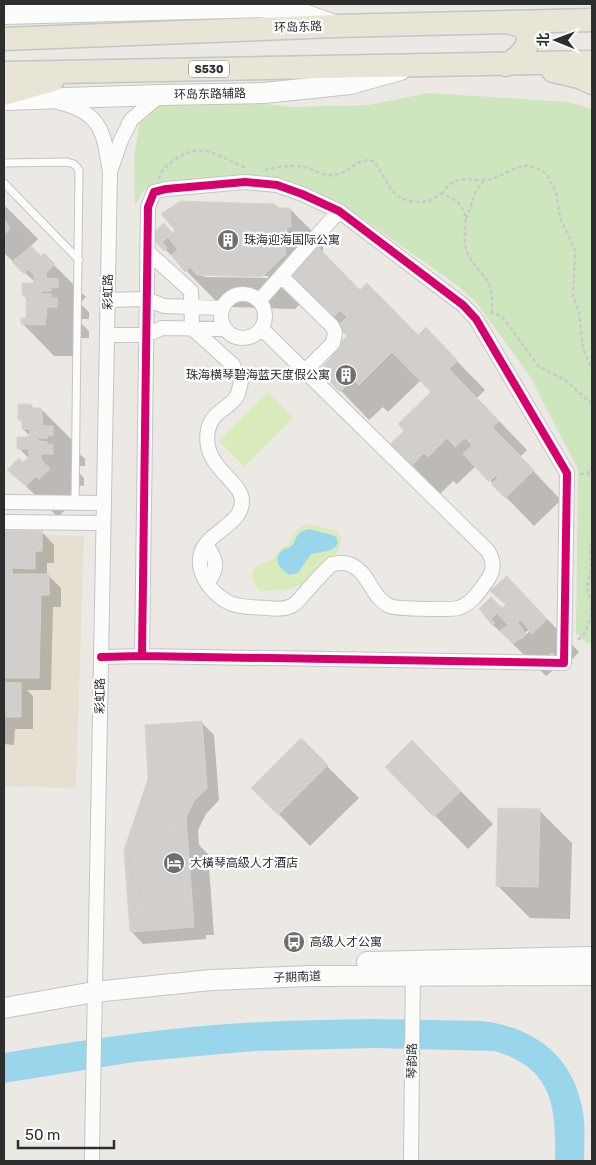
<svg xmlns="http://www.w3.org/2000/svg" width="596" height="1165" font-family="Rubik,'Noto Sans SC',sans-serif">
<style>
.education{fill:#e6e0d3}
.green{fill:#cee6be}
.pitch{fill:#d9eabb}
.water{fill:#99d6ec}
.shadow{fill:#0003;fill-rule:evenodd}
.building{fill:#d1cecb;stroke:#d7d4d0}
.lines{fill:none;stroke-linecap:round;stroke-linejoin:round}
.lane-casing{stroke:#c5c4c5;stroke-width:9}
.street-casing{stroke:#c5c4c5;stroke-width:16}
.secondary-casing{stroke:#c5c4c5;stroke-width:22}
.primary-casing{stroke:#c6c5c4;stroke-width:25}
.path{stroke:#c9c9c8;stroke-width:2.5;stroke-dasharray:4 2.5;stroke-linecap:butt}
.lane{stroke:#fcfcfb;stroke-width:7}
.street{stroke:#fcfcfb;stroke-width:14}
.secondary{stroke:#fcfcfb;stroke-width:20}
.primary{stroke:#e8e4d6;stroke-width:22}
.cycleway-casing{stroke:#fff;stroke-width:11}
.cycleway{stroke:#d6006c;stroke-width:8}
.labels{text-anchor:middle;stroke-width:4.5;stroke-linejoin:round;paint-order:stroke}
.shield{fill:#fff;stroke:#6d6d6d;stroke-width:1}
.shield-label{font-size:11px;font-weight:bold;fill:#2e2e2e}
.street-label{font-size:12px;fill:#2e2e2e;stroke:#fff}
.poi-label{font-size:12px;fill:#2e2e2e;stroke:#fff;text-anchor:start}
</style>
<rect width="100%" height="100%" fill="#ece8e4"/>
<!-- education -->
<path class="education" d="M4,533L84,536L76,788L4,786Z"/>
<!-- green -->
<path class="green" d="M429,93L568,102L592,109V643H587L576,633L578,469L529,375L476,302L458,286L341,203L282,178L257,175L154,185L143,191L135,206L134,157L140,121L163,103H256L290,107L368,105Z"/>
<!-- pitch -->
<path class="pitch" d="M268,392L293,418L244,467L219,441Z
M309,524L337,531L342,540L337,553L324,560L302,584L287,590L260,591C255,585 249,578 254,570C258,562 269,564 274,558C277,555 275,556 278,552C281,547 287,546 290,542C297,531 295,528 309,524Z"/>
<!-- water -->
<path class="water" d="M309,529L332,535L336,537L338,542L336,547L328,551L311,554L298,573L290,575C280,570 271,559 283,550C287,548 291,548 293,544C299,535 295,533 309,529Z
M374,1019L482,1021C533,1027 572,1055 582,1107C586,1125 584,1144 584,1161H555C556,1108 554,1068 494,1051L374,1048L254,1051L134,1062L4,1083V1053C66,1043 129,1033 192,1027C253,1021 313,1020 374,1019Z"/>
<!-- shadow -->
<path class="shadow" d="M4,205L38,239L30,247L41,258L44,255L86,297L80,303L89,312V319H82V322H80L89,331V338H78L76,356H54L23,324L27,319V299L23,295L37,284L4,253Z
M290,209L323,242V254L360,291L418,337L454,358L485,390L477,398L527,450L520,457L561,500L534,526L476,466L457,484L453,481L440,494L412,465L406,431L432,392L421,380L388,412L383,407L369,420L321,370L335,356L349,336L310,295L295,309L231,307L223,299L218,303L152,236L173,234L278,210ZM202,274L268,276V278L204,277Z
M31,405L34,409H41L73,441V447L85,459V466H78L76,470L84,478V486L73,485L81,501L72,510L68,507L58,517L9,470L23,464L29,459L19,448L32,438L23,429V423L19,419Z
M4,531L42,532L54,545V563H47V576H49L61,588V607H53L51,690H27L33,696V729H15L14,745L4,744Z
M507,577L579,652L566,666L552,653L548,656L557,667L546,676L493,625L481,609H502L507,606ZM530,629L531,630L521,639L519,637Z
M202,723L214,735L219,800L206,814L198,830L199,845L208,854L214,935H206V939L143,944L131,931Z
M301,740L359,798L310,846L253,788Z
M387,767L445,775L493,824L468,849Z
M540,811L572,843L570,919L530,918L497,885Z"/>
<!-- building -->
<path class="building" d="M180,201L274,204L279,208H290L291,227H287L285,255L262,277L197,275L190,267L185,272L171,255L178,250L168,237L162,242L167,248L164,251L150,236L164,223L172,233L175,230L161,214Z
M4,219L10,228L4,235Z
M31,246L41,256L44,253L55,264L46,273V278L58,279V287H51V291H41V294H51V298H57V307H47L45,325L21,324V318H26V295H22V283H34V275L28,269L24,274L12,262Z
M318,247L360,290L367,283L418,335L426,327L458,361L449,369L499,421L492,427L534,470L505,498L491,484L498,478L496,475L489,482L463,454L472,445L465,438L455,447L447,438L428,457L424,453L411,466L390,444L404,431L398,424L431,392L392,352L359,385L353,379L340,392L319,370L333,356L330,353L347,336L338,326L347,317L340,310L331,319L289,275Z
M18,404H31V408H41L43,426H53V435H47V438H37V441L47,442V445H53V454H41V459L50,469L39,479L36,476L26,486L7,470L19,458L23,462L29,457V449H17V437H29L30,429H22V420H18Z
M4,530L42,531V551H35V569L12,568V574H49V595H41L39,678H4Z
M507,576L547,619L532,634L521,620L517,622L526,634L513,644L500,631L508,625L497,613L491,619L495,623L492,625L479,609L491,597L502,608L506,605L490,591Z
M4,682L21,683V717H4Z
M202,721L207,788L194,801L186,817L194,927L130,932L124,850L148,779L145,725Z
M301,738L328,765L278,815L251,788Z
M412,740L461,791L434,817L385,767Z
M498,808L540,809L538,887L496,886Z
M180,824L186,907L138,910L132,827Z"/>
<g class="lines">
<!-- lane casing -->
<g class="lane-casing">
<path id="lane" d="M4,163L67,162L74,164L79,170L75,503
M4,183L79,260"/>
</g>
<!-- street casing -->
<g class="street-casing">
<path id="street" d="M61,103C102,113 104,134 110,172C103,501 96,831 92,1161
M111,169L121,140L131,120L160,95
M147,251L191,291L192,328L233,365L241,381C240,386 239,392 237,396C229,409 212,411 208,430C201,468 243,480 242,502C241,527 202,533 200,558C198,576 214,596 230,603C241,608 255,607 267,608C275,609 287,609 293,605C297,603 301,597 304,594C313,584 322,573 332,564C338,563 346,562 351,565C369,572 372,599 390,606C396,609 452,610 458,608C471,604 479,592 486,582C494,571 495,563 488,551L261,328
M281,276L332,326L335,333L333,343L305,371
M221 316a22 22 0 1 1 44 0a22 22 0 1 1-44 0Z
M107,300L146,299L164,306L222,308
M259,301L339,211
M107,335H146L162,328L224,329
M4,502L103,503
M4,522L102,523
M206,545C217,559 219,569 207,583
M101,657L142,656L564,663L567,473L476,319L463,305L339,211L302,194L277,185L245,182L166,189L154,192L148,207L142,656
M411,1161L413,967"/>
</g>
<!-- secondary casing -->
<g class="secondary-casing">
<path id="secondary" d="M4,14L261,7L301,13L334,25
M4,100L160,95L264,93L350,84L400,70
M367,962L592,957
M4,1008L94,992L211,980L310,976L592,975"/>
</g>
<!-- primary casing -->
<g class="primary-casing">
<path id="primary" d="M4,39L336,26L592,20
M506,65C517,59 535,45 525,30C521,25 513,24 507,22
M553,71L579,77L592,83
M4,73L592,62
M4,94L53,80"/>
</g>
<!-- path -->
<path class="path" d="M265,170C277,167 292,164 304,167C314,169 323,177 334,175C352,173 355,157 373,161C389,179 388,201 418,202C426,202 434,200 440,194C450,196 461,202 464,212C468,224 463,236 466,248C470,265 483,271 489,284C493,293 492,303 492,312
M159,179C160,171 166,166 173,161C204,138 218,158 247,168
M441,194C445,190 448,185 452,183C463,176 475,181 486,180C502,178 512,166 526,166C534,166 541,170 547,174L556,193L560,218L574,247L575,254L573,295L579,312L583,348L592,370
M466,219C473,205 472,191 485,180
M490,312L501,316L507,323L539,367L564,379L592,404
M580,474H588L592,478
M588,474L592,466
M578,640L584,634L589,623L592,606L587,587L591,570L590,547L592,541"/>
<!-- lane -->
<use href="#lane" class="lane"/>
<!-- street -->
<use href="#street" class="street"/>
<!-- secondary -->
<use href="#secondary" class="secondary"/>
<!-- primary -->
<use href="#primary" class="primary"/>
<!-- cycleway casing -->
<g class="cycleway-casing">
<path id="cycleway" d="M101,657L142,656L564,663L567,473L476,319L463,305L339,211L302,194L277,185L245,182L166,189L154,192L148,207L142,656"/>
</g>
<!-- cycleway -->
<use href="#cycleway" class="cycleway"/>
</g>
<!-- icons -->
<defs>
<g id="building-disc" transform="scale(1.125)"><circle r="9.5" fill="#706f6e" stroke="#fff"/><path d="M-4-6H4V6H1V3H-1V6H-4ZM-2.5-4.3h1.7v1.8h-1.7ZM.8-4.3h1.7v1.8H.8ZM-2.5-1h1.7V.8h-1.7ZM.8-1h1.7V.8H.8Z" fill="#fff"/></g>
<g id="hotel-disc" transform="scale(1.125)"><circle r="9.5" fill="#706f6e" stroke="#fff"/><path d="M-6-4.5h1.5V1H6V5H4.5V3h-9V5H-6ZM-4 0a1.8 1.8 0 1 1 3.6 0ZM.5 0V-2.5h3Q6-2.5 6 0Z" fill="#fff"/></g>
<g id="bus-disc" transform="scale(1.125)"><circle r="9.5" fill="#706f6e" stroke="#fff"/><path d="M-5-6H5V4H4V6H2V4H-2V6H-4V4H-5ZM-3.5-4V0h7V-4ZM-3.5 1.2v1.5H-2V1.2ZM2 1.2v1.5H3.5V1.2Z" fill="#fff"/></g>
</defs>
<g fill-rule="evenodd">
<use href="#building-disc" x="228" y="240"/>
<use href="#building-disc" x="346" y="375"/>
<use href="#hotel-disc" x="174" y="863"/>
<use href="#bus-disc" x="294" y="942"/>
</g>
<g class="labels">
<!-- shield labels -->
<rect class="shield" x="189" y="60.5" width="40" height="17" rx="4"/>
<g class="shield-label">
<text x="209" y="73">S530</text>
</g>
<!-- street labels -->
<g class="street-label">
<text transform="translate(298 27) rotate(-2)" y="4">环岛东路</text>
<text transform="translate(210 94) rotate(-1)" y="4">环岛东路辅路</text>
<text transform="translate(108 292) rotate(-89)" y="4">彩虹路</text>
<text transform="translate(100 696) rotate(-89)" y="4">彩虹路</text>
<text transform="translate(297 977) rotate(-2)" y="4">子期南道</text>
<text transform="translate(412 1061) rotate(-89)" y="4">琴韵路</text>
</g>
<!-- poi labels -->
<g class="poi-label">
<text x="244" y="244">珠海迎海国际公寓</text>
<text x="330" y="379" text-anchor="end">珠海横琴碧海蓝天度假公寓</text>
<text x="190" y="867">大橫琴高級人才酒店</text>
<text x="310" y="946">高级人才公寓</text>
</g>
</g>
<!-- border -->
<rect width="596" height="1165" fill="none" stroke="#2e2e2e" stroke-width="10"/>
<!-- north arrow -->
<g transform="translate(556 40) rotate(271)" stroke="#ffffff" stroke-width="4" paint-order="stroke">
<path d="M0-4L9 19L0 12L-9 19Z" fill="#2e2e2e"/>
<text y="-8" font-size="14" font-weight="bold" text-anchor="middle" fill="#2e2e2e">北</text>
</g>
<!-- scale -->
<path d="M18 1140v8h96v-8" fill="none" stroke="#2e2e2e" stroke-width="2.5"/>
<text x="25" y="1140" font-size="15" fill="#2e2e2e" stroke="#ffffff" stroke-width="4" paint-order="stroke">50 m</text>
</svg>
